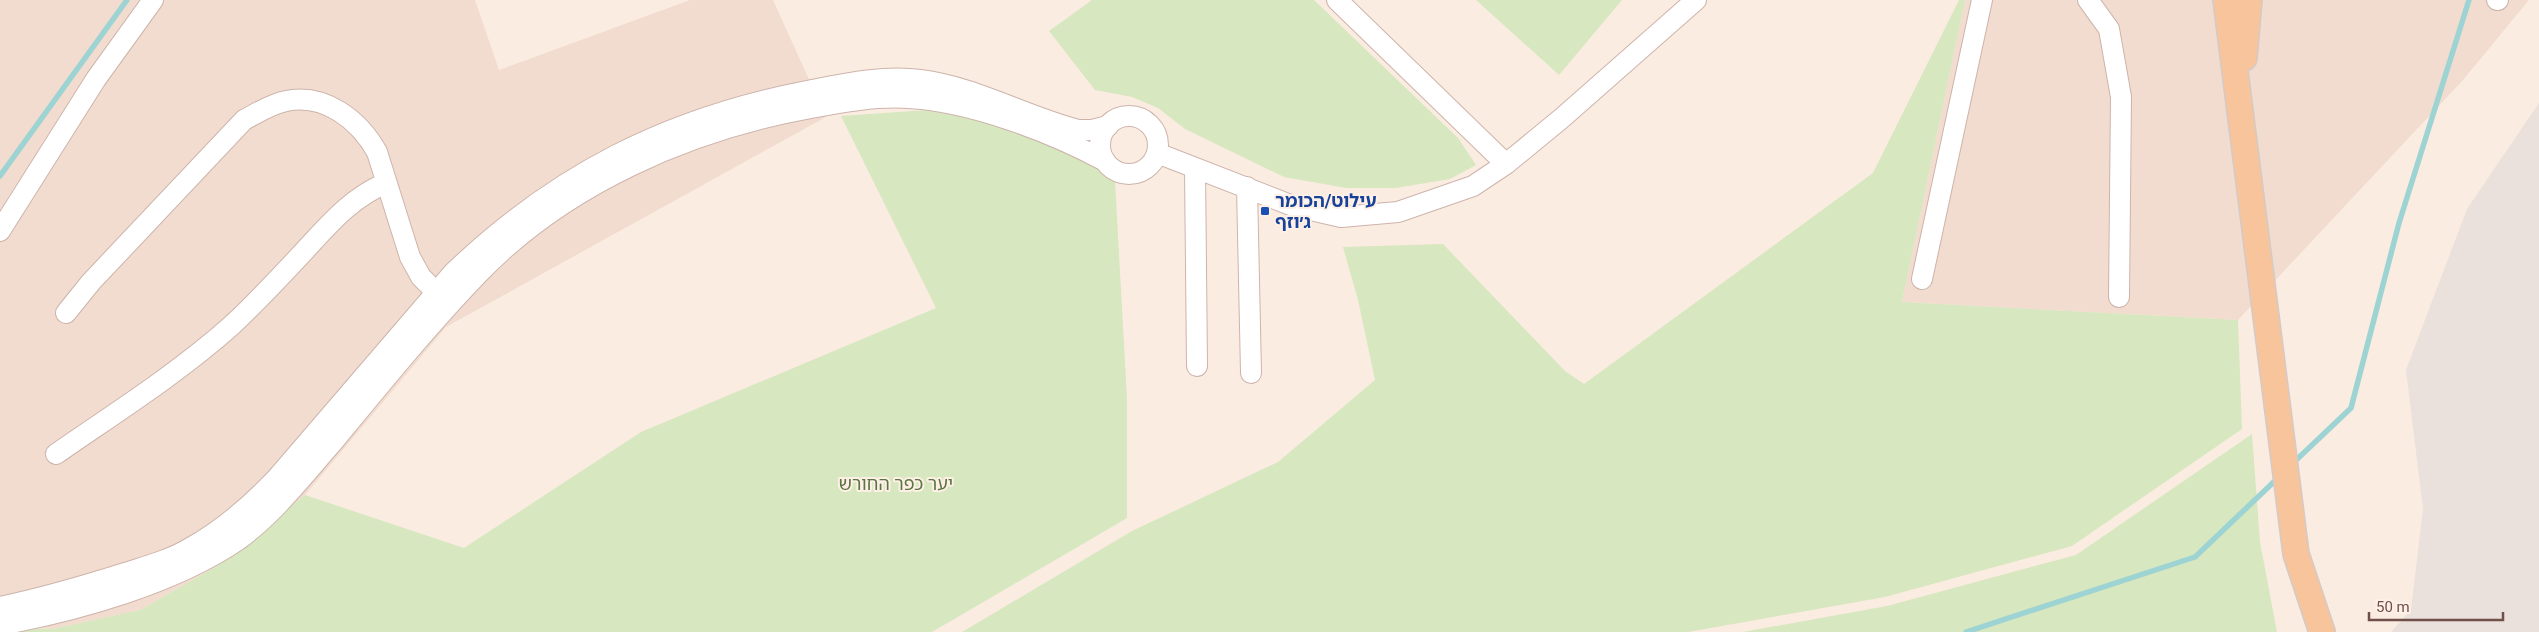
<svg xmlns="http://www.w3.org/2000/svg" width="2539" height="632" font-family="Roboto,'Noto Sans Hebrew',sans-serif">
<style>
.residential{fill:#f2dccf}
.industrial{fill:#eae0dc}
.green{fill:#d7e7c0}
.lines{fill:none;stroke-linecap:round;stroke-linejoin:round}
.stream{stroke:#9dd4d3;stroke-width:5.5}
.minor-casing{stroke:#cdb4ab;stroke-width:22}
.major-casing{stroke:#d4cac8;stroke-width:28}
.minor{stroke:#fff;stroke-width:20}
.major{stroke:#f7c49b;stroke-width:25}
.transit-dot{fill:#1a4fb4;stroke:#fef0e6;stroke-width:2}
.labels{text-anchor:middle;stroke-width:4;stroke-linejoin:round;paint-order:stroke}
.transit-label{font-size:18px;font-weight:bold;fill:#164399;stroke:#fef0e6;text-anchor:start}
.park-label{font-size:18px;fill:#5b7642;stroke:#fef0e6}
</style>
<rect width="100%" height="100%" fill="#fbece1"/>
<!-- residential -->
<path class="residential" d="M0,0H475L499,70L690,0H773L826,117L446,327L305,495L217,566L140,610L52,629L0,624Z
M1965,0H2529L2463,80L2238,320L1902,302Z"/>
<!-- industrial -->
<path class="industrial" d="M2539,103V632H2391L2411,610L2423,509L2406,370L2467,209Z"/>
<!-- green -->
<path class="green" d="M1092,0H1314L1458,138L1476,165L1450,179L1396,188H1346L1284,177L1185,129L1158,108L1132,97L1095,90L1049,31Z
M1476,0H1622L1559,75Z
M1959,0H1965L1902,302L2238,320L2242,429L2072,546L1885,597L1688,632H962L1132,531L1278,462L1375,380L1358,300L1343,247L1443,244L1565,371L1584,384L1873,173Z
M927,110L983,121L1114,162L1127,399V518L932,632H0V627L52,629L140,610L217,566L305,495L464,548L641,432L936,308L841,116Z
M2252,434L2260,542L2277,632H1743L1887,606L2076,555Z"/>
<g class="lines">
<!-- stream -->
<path class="stream" d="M0,176L127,0
M2292,464L2351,408L2399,223L2469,0
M1966,632L2195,557L2280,476"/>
<!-- minor casing -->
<g class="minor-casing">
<path id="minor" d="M1337,0L1506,164
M2088,0L2109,29L2121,97L2119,297
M2497,0H2498
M1100 145a29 29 0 1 1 58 0a29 29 0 1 1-58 0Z
M1157,153L1293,206L1341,217L1398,212L1473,186L1506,164L1562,118L1696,0
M1195,168L1197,366
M1247,187L1251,373
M0,231L96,79L153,0
M1922,279L1982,0
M66,313L91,282L244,120C257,113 271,104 286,101C325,93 359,120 377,152L410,257L421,277L446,302
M56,454C115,413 177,374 231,326C258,301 283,274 308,247C332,221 353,197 386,183
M0,607C42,598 84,586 125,573C147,566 170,560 190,548C223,530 250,506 276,479L453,273C556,174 668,118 807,91C843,84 883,75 920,80C976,87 1024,116 1078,130H1092L1108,126
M0,625C76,611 174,584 238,540C275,513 303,476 333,442C380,385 427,327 478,274C565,184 689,130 811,108C842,102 876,96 908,98C970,101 1051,132 1105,161"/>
</g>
<!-- major casing -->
<g class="major-casing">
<path id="major" d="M2226,0L2296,554L2322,632
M2244,58L2249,0"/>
</g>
<!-- minor -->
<use href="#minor" class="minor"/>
<!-- major -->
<use href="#major" class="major"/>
</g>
<!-- markers -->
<rect class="transit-dot" x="1260" y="206" width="10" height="10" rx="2.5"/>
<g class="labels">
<!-- transit labels -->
<g class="transit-label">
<text x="1275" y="207">עילוט/הכומר<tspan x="1275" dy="21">ג׳וזף</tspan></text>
</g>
<!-- park labels -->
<g class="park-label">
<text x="896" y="490">יער כפר החורש</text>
</g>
</g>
<!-- scale -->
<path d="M2369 612v8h134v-8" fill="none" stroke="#705049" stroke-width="2.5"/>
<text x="2376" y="612" font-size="15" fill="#705049" stroke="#fef0e6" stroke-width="4" paint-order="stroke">50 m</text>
</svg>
